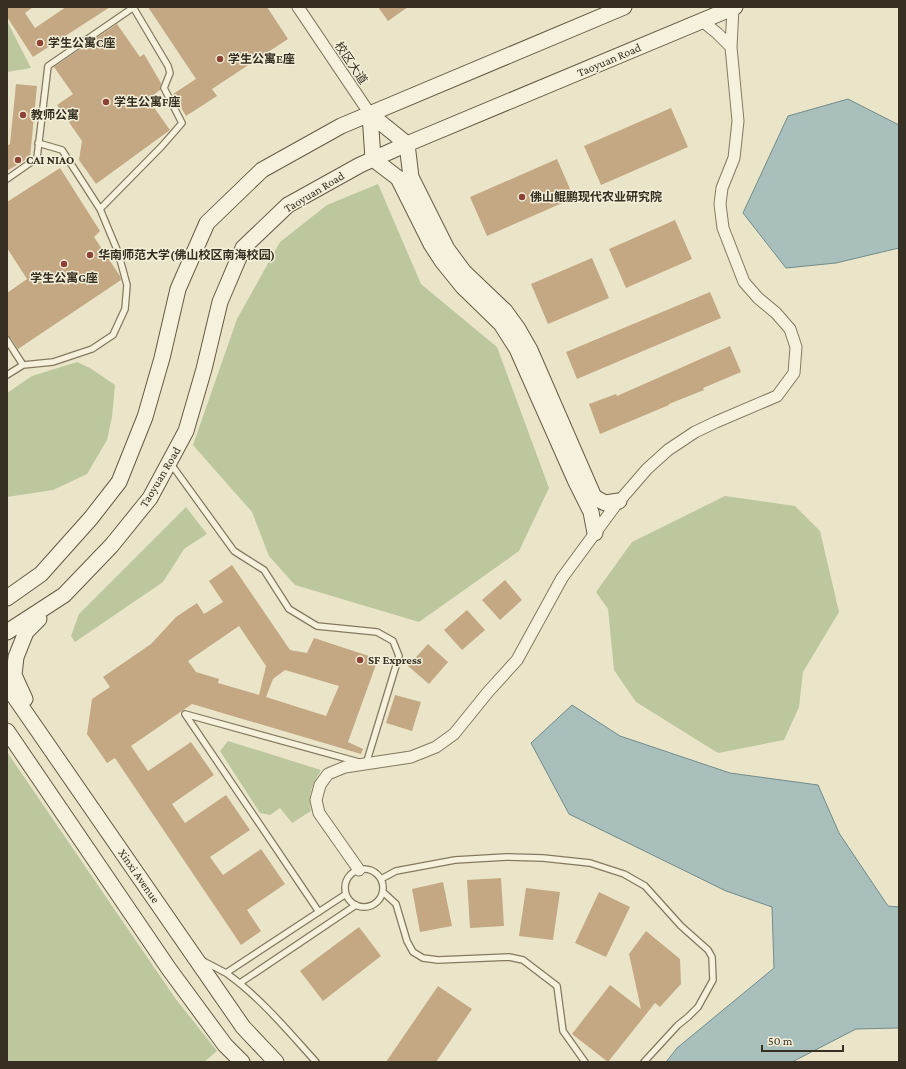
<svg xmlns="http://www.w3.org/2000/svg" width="906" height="1069" font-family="'Crimson Pro','Noto Sans SC',serif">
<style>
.green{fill:#bcc79e}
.water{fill:#a9bfbc;stroke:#718c8a}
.building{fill:#c4a883;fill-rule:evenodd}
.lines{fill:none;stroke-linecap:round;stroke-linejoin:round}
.lane-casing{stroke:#847960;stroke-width:8}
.street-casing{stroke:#847960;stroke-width:13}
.secondary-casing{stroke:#665a43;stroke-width:17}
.lane{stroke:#f5f1dc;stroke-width:5.5}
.street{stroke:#f5f1dc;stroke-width:11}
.secondary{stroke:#f5f1dc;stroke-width:15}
.poi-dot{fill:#8d4236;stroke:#f2eed8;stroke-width:1.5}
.labels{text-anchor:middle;stroke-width:3;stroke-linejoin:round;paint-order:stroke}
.poi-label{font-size:12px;font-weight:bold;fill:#372f22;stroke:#f2eed8;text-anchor:start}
.street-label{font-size:12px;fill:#372f22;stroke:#f2eed8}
</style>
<rect width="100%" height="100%" fill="#eae5c9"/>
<!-- green -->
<path class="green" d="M7,20L8,23L31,68L7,72Z
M378,184L421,284L497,347L549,488L519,551L419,622L295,585L269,556L252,512L193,445L237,319L280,242L327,205Z
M77,362L90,368L115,385L112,417L107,440L87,474L53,490L7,497V393L32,376Z
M725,496L795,506L820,531L839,612L803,672L799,707L784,740L718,753L636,702L614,670L608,609L596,592L632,542Z
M186,507L207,534L184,549L163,582L75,642L71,636L79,614Z
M228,741L321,770C312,786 308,792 311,811L292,823L280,808L270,815L260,813L220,751Z
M7,752L175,998L217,1051L204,1062H7Z"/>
<!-- water -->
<path class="water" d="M848,99L899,125V248L836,263L786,268L743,213L788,116Z
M572,705L620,736L730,773L818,785L839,833L888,906L899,907V1028L856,1029L792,1062H666L677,1048L774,968L772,907L726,891L569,814L531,743Z"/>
<!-- building -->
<path class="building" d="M7,7H33L25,13L35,28L66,7H110L33,57L7,17Z
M148,7H267L288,39L212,89L217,96L186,116L173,94L196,79Z
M378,7H408L388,21Z
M117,24L140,57L144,54L161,83L160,90L148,99L170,130L96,184L79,160L82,141L57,105L73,94L54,67Z
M16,84L37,86L30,157L7,171V146L10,144Z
M671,108L688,147L601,185L584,146Z
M557,159L574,198L487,236L470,197Z
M60,168L100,231L94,237L120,276L121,280L18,349L11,338L7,336V293L27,279L7,248V202Z
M675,220L692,259L626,288L609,249Z
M592,258L609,298L548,324L531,284Z
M710,292L721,318L577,379L566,352Z
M730,346L741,372L703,388L704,390L669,404V405L600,434L589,404L616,394L617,396Z
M232,565L290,650L307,653L314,638L378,659L348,742L363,749L361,754L192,704L131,746L148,771L191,742L214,775L172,804L185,823L226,795L250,830L210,857L223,875L261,849L285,884L247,910L261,931L241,945L115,758L107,763L87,734L92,699L110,687L103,677L151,644L176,617L197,603L204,614L223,602L209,581ZM239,626L266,666L259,695L218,683L219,679L196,672L188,661ZM285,670L339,686L326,716L266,697L273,679Z
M505,580L522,600L500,620L482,600Z
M467,610L485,630L462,650L444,630Z
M428,644L448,662L429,684L408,666Z
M395,695L421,702L412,731L386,723Z
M501,878L504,926L470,928L467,880Z
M443,882L452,926L420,932L412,889Z
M526,888L560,892L553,940L519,936Z
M599,892L630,907L606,957L575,943Z
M359,927L381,956L323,1001L300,971Z
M646,931L680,959L681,984L660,1007L655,1003L608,1062L572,1034L610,985L641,1009L629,954Z
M438,986L472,1009L436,1062H386Z"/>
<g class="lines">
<!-- lane casing -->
<g class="lane-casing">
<path id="lane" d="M7,179L37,158L48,66L134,7
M100,209L162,146L182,123L164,88L170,73L168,66L133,7
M7,340L23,365L53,362L92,349L113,335L125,309L127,285L118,252L100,209L62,150L38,143
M7,375L23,365
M171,464L234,551L264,570L289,609L317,626L377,632L393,641L399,656L366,764L185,714L319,912
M345 888a19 19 0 1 1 38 0a19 19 0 1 1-38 0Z
M381,879L396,871L455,860L506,857L543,858L590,863L624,874L645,886L681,926L708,950L712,957L713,980L698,1007L688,1017L678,1025L644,1062
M383,892L396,904L407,941L413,952L423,958L438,960L509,957L523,960L557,986L563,1031L585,1062
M203,961L226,973L346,894
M226,973C259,996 289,1032 316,1062
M240,983L356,905"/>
</g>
<!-- street casing -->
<g class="street-casing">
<path id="street" d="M298,7L370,114
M702,21L717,33L731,47
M359,870L319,813L316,800L320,785L328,774L345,767L411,757L436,747L454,734L488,692L517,660L562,578L615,506L647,469L668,450L695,432L716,422L777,396L794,373L796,347L790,329L776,313L758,298L744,282L723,228L720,204L722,188L734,158L738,121L731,47L733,8"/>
</g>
<!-- secondary casing -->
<g class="secondary-casing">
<path id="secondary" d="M370,114L373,159L398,178L431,244L442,261L463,287L501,324L517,349L576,482L591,512L595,533
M370,114L407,144L411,177L447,249L464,272L505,311L518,329L530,350L594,497L605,503L619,501
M7,598L41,574L91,518L119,482L145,417L162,358L178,289L207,223L262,170L341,126L624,7
M7,632L64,595L112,545L150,498L186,431L204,369L220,302L243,248L288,205L360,165L407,144L735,7
M7,686L243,1027L276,1062
M25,699L14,675L16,657L26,632L39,619
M7,731L169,969L225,1045L242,1062"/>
</g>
<!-- lane -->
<use href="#lane" class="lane"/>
<!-- street -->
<use href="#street" class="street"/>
<!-- secondary -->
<use href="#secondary" class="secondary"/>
</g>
<!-- markers -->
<g class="poi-dot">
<circle cx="40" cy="43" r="4"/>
<circle cx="220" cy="59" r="4"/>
<circle cx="106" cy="102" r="4"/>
<circle cx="23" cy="115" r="4"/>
<circle cx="18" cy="160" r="4"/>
<circle cx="522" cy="197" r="4"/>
<circle cx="90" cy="255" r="4"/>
<circle cx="64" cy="264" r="4"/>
<circle cx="360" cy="660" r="4"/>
</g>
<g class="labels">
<!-- poi labels -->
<g class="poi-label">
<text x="48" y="47">学生公寓C座</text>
<text x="228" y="63">学生公寓E座</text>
<text x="114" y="106">学生公寓F座</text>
<text x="31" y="119">教师公寓</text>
<text x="26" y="164">CAI NIAO</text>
<text x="530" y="201">佛山鲲鹏现代农业研究院</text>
<text x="98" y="259">华南师范大学(佛山校区南海校园)</text>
<text x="64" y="282" text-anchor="middle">学生公寓G座</text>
<text x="368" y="664">SF Express</text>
</g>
<!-- street labels -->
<g class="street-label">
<text transform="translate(609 60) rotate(-23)" y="4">Taoyuan Road</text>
<text transform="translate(351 63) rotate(56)" y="4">校区大道</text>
<text transform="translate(314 192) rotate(-31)" y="4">Taoyuan Road</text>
<text transform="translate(160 477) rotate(-59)" y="4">Taoyuan Road</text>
<text transform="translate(139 876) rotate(55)" y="4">Xinxi Avenue</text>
</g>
</g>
<!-- border -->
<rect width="906" height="1069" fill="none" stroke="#372f22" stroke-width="16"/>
<!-- scale -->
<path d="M762 1045v6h81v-6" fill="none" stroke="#372f22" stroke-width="2"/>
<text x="768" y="1045" font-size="12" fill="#372f22" stroke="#f2eed8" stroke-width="3" paint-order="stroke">50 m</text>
</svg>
